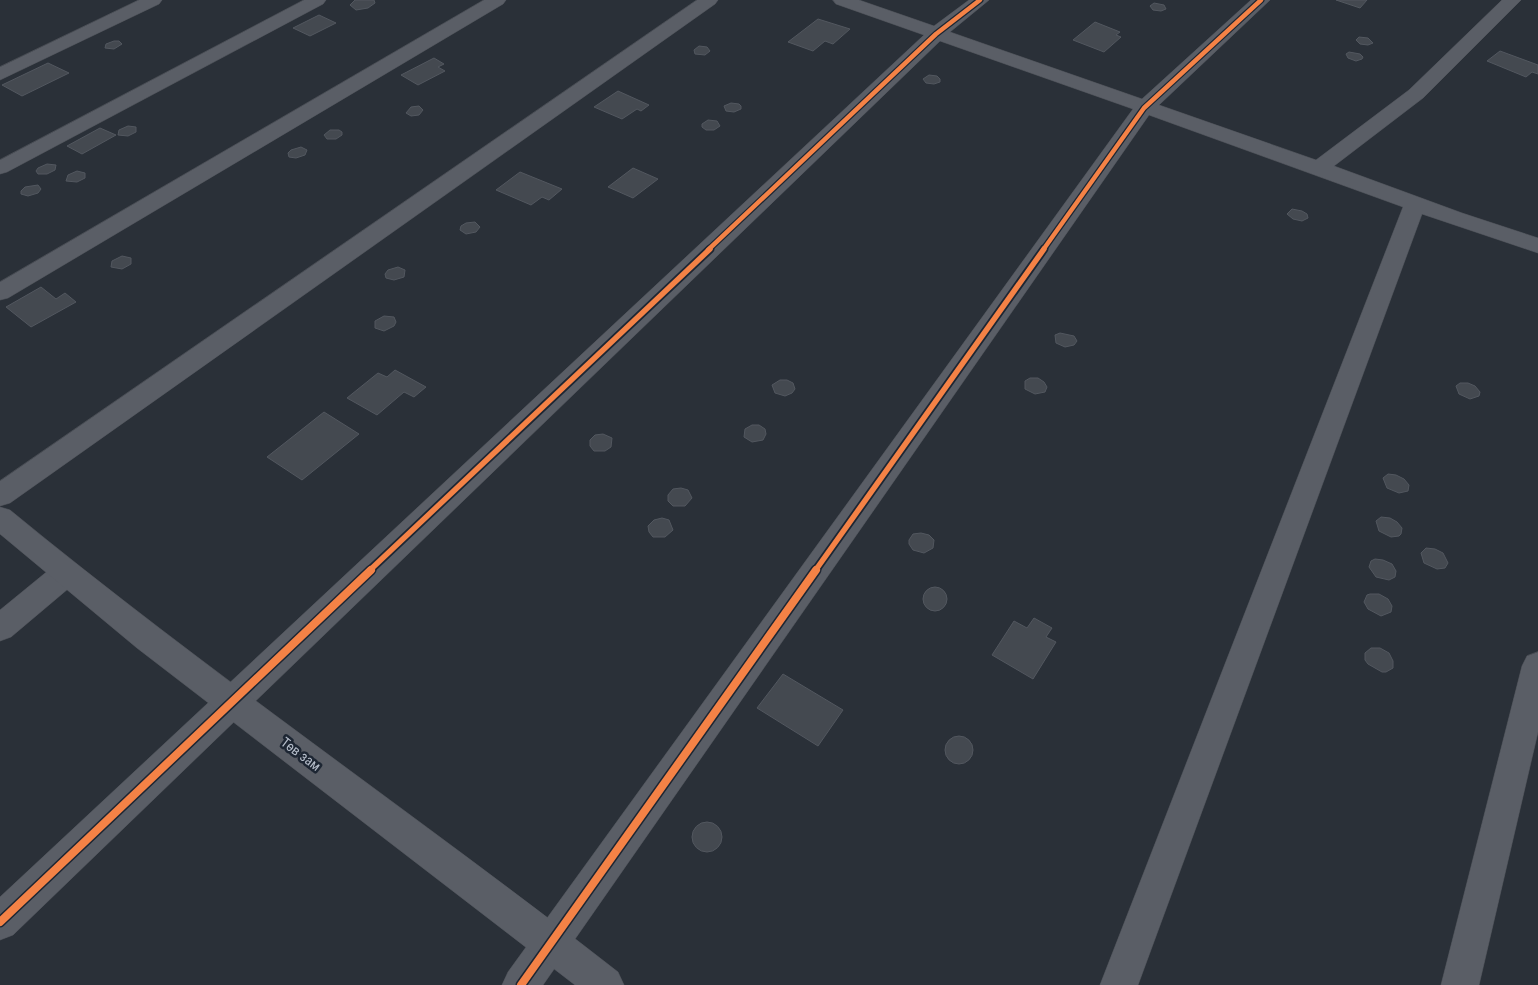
<svg xmlns="http://www.w3.org/2000/svg" width="1538" height="985" font-family="'Roboto Condensed',sans-serif">
<style>
.building{fill:#444950;stroke:#52575f}
.lines{fill:none;stroke-linecap:round;stroke-linejoin:round}
.minor-casing{stroke:#484c53;stroke-width:1}
.tertiary-casing{stroke:#484c53;stroke-width:1}
.minor{fill:#5a5e66;fill-rule:evenodd}
.tertiary{fill:#5a5e66;fill-rule:evenodd}
.cycleway-far2-casing{stroke:#1d2633;stroke-width:7}
.cycleway-far1-casing{stroke:#1d2633;stroke-width:9}
.cycleway-casing{stroke:#1d2633;stroke-width:11}
.cycleway-far2{stroke:#f48246;stroke-width:4.5}
.cycleway-far1{stroke:#f48246;stroke-width:5.5}
.cycleway{stroke:#f48246;stroke-width:8}
.labels{text-anchor:middle;stroke-width:5;stroke-linejoin:round;paint-order:stroke}
.street-label{font-size:14px;fill:#b4bcc9;stroke:#1d2633}
</style>
<rect width="100%" height="100%" fill="#2a3038"/>
<!-- building -->
<path class="building" d="M355,0H374L375,3L368,8L356,10L350,5Z
M1336,0H1367L1360,8Z
M1154,3L1164,5L1166,9L1161,11L1153,10L1150,6Z
M319,15L336,23L310,36L293,28Z
M818,19L850,29L833,44L825,41L813,51L788,42Z
M1095,22L1120,32L1116,35L1121,37L1104,52L1073,40Z
M1359,37L1368,38L1373,43L1368,45L1360,44L1356,40Z
M114,41H119L122,44L114,49L105,48L106,44Z
M699,46L707,47L710,51L705,55L695,54L694,50Z
M1500,51L1538,65V74L1532,72L1526,77L1487,61Z
M1349,52L1360,54L1363,57L1362,59L1356,61L1348,58L1346,54Z
M434,58L444,64L438,67L445,71L418,85L401,75Z
M48,63L69,73L22,96L2,85Z
M929,75L937,76L940,79V82L934,84L926,83L923,79Z
M618,91L649,105L641,111L637,109L622,119L594,107Z
M731,103L739,104L741,106V109L734,112L726,111L724,106Z
M419,106L423,110L419,115L411,116L406,113L411,107Z
M708,120L717,121L720,126L714,130H706L702,127V124Z
M128,126L136,127V132L128,136L118,135L119,130Z
M100,128L116,135L82,154L67,146Z
M330,130H339L342,132V135L336,139H327L324,135Z
M301,147L307,150L305,155L296,158L289,157L288,153L291,150Z
M47,164L56,165L55,170L47,174H38L36,171L38,168Z
M633,168L658,179L633,198L608,187Z
M77,171L85,173V178L77,182L66,181L68,175Z
M520,172L562,189L549,200L542,197L531,205L496,190Z
M38,185L41,189L38,193L28,196L21,194V191L25,187Z
M1292,209L1302,211L1307,214L1308,218L1302,221L1293,219L1287,214Z
M475,222L480,227L476,232L466,234L460,230L461,226L466,223Z
M122,256L131,258V264L122,269L111,267L112,261Z
M398,267L405,270L404,277L394,280L386,278L385,274L388,270Z
M41,287L56,299L65,293L76,302L31,327L6,307Z
M384,316L394,317L396,322L394,326L384,331L375,328V321Z
M1060,333L1074,336L1077,341L1074,345L1065,347L1056,343L1055,335Z
M395,370L426,387L414,397L404,392L377,415L347,398L378,373L387,377Z
M1030,378H1038L1044,382L1047,387L1045,392L1035,394L1025,389V381Z
M780,380H787L793,383L795,389L792,393L785,396L775,393L772,385Z
M1460,383H1468L1475,386L1480,392L1479,396L1470,399L1459,394L1456,386Z
M324,412L359,434L302,480L267,457Z
M752,425H759L765,429L766,434L763,440L752,442L744,437L745,429Z
M603,434L612,438L611,447L605,451H594L590,446V440L595,435Z
M1388,474L1396,475L1404,479L1409,485L1408,491L1399,493L1387,488L1383,478Z
M681,488L688,490L692,498L685,506H673L668,501V495L673,489Z
M1381,517L1390,518L1397,522L1402,528L1401,534L1399,536L1391,537L1379,531L1376,521Z
M662,518L669,520L673,530L665,537H653L649,532L648,526L654,520Z
M921,533L929,535L934,540L933,548L924,553L913,550L909,544V540L913,534Z
M1426,548L1435,549L1443,553L1448,563L1445,568L1437,569L1424,563L1421,553Z
M1375,559L1383,560L1392,564L1396,571L1395,577L1389,580L1376,577L1369,567L1371,561Z
M923 599a12 12 0 1 1 24 0a12 12 0 1 1-24 0Z
M1370,594H1379L1388,599L1392,606L1391,612L1381,616L1368,609L1364,602L1367,595Z
M1034,618L1052,628L1046,637L1056,642L1033,679L992,655L1014,621L1027,628Z
M1371,648H1380L1389,653L1393,661V668L1386,672H1382L1368,664L1365,660V653Z
M783,674L843,710L818,746L757,708Z
M945 750a14 14 0 1 1 28 0a14 14 0 1 1-28 0Z
M692 837a15 15 0 1 1 30 0a15 15 0 1 1-30 0Z"/>
<g class="lines">
<!-- minor casing -->
<g class="minor-casing">
<path id="minor" d="M139,0H162L159,4L0,80V67Z
M304,0H326L323,4L7,172L0,174V160Z
M484,0H506L503,4L8,298L0,300V282Z
M697,0H718L715,4L10,503L0,506V481Z
M833,0H859L934,26L969,0H989L950,32L1142,99L1251,0H1270L1159,105L1316,160L1409,90L1502,0H1521L1423,98L1334,166L1462,213L1538,238V253L1422,214L1138,985H1100L1403,207L1149,115L543,985H502L508,972L1133,109L940,41L13,935L0,940V897L924,35L836,4Z
M65,562L75,565L80,574L75,583L11,637L0,641V610L55,565Z
M1538,652V732L1479,985H1441L1522,666L1527,656Z"/>
</g>
<!-- tertiary casing -->
<g class="tertiary-casing">
<path id="tertiary" d="M0,507L10,510C207,672 417,815 618,972L624,985H575L137,648L0,534Z"/>
</g>
<!-- minor -->
<use href="#minor" class="minor"/>
<!-- tertiary -->
<use href="#tertiary" class="tertiary"/>
<!-- cycleway-far2 casing -->
<g class="cycleway-far2-casing">
<path id="cycleway-far2" d="M708,250L936,34L980,0
M1043,250L1144,108L1261,0"/>
</g>
<!-- cycleway-far1 casing -->
<g class="cycleway-far1-casing">
<path id="cycleway-far1" d="M369,571L710,249
M815,571L1044,249"/>
</g>
<!-- cycleway casing -->
<g class="cycleway-casing">
<path id="cycleway" d="M0,922L371,570
M521,985L816,570"/>
</g>
<!-- cycleway-far2 -->
<use href="#cycleway-far2" class="cycleway-far2"/>
<!-- cycleway-far1 -->
<use href="#cycleway-far1" class="cycleway-far1"/>
<!-- cycleway -->
<use href="#cycleway" class="cycleway"/>
</g>
<g class="labels">
<!-- street labels -->
<g class="street-label">
<text transform="translate(301 754) rotate(37)" y="5">Төв зам</text>
</g>
</g>
</svg>
